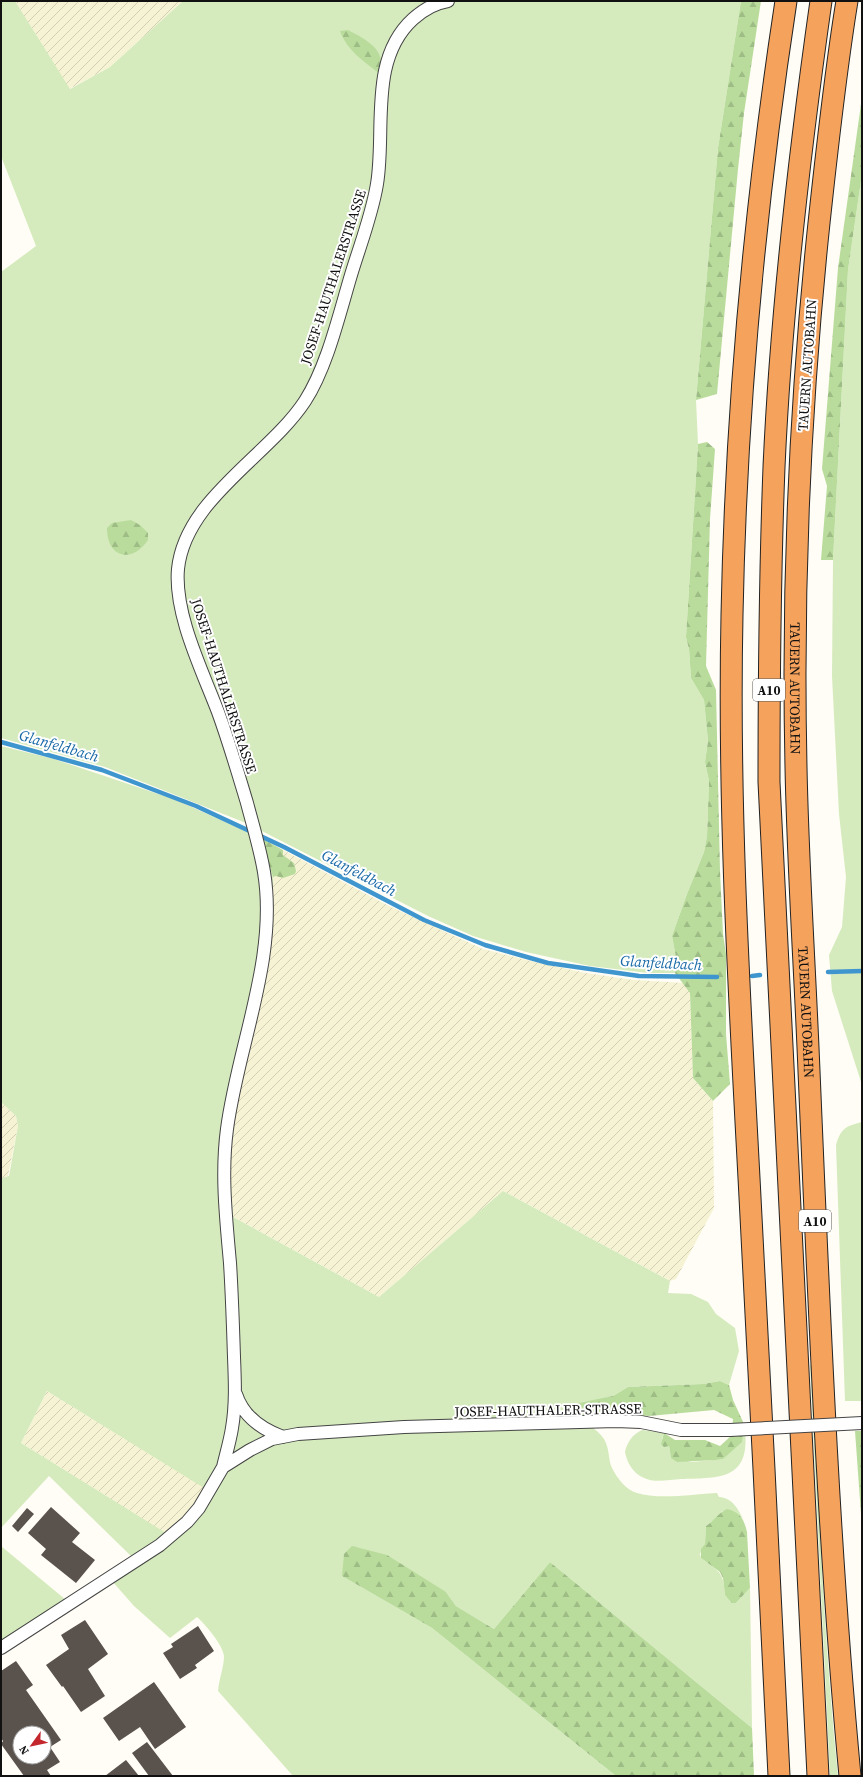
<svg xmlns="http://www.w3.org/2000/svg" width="863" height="1777" font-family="'Source Serif 4',serif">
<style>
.farmland{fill:url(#farmland-furrows)}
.grass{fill:#d5ebbd;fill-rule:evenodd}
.forest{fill:url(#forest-firs)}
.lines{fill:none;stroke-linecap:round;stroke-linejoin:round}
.stream{stroke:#3f96cf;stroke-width:4.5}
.building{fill:#5a524d;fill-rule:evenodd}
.street-casing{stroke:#444;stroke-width:14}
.highway-casing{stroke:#222;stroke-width:23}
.street{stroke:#fff;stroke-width:12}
.highway{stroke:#f5a25d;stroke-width:21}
.street-bridge-casing{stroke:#444;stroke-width:14;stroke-linecap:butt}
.street-bridge{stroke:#fff;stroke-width:12}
.labels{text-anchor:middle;stroke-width:4;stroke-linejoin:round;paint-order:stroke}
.shield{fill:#fff;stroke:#585858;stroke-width:1}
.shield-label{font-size:13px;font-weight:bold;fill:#111}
.street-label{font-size:14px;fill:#111;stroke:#fff}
.water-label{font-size:15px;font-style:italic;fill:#1768a6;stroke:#fff}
</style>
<defs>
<pattern id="farmland-furrows" width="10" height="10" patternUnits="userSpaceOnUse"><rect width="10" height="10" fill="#f6f3d4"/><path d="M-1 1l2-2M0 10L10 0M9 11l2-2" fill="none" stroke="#d2cfb5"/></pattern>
<pattern id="forest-firs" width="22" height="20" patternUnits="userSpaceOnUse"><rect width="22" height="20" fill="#b9dc9c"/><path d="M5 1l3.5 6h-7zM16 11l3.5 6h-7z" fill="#9ebc85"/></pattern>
</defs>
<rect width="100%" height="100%" fill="#fffdf5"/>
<!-- farmland -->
<path class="farmland" d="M15,1H183L110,67L69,89Z
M283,850L389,906L483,949L531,961L586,973L634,980L684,983L690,993L693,1078L713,1101L714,1208L676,1279L670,1281L503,1191L379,1297L233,1217L231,1184V1138L237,1104L270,948L273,918V877L294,863L283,855Z
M1,1102L16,1116L18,1126L8,1176L1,1178Z
M47,1391L205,1488L194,1504L178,1522L165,1533L21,1443Z"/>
<!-- grass -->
<path class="grass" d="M1,1H15L70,89L110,67L183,1H741L718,148L696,400L698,444L686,637L689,649L691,678L704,700L708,741L705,762L709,781L707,836L704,852L687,894L672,936L677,963L675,973H648L590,966L526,952L473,936L428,916L246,823L105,767L1,738V272L36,246L1,156Z
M862,174V1085L832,991L829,955L842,927L846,877L839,814L832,676L833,560L848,270Z
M1,746L54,759L176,800L261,838L273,877V918L270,948L243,1070L231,1138V1184L233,1217L379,1297L503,1191L670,1281L668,1293L691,1294L708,1302L716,1314L735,1328L739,1351L729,1385L720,1381L703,1384L628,1387L613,1396L597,1400L581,1402L572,1410C581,1422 596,1427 604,1439C610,1449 608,1460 612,1468C617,1478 626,1490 637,1493C658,1500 695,1494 717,1493L719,1497C734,1498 740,1512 745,1524L742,1518L722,1511L718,1517L706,1526L705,1544L700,1554L701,1558C720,1573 723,1570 725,1595L736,1603L750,1588L752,1728L550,1562L494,1629L456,1606L446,1592L342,1576L432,1628L616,1776H293L218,1691C219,1679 224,1667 224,1656C223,1645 205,1624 197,1617L170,1638L134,1606L105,1573L131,1556L49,1476L1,1528V1178L9,1176L18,1126L16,1116L1,1102ZM47,1391L204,1488C194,1505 181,1520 166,1533L21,1443Z
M862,1122V1401H845L836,1145C841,1128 846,1126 862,1122Z
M810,1365L813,1366C818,1503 824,1640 838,1776H830Z
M642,1430L664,1433L662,1439L669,1446L671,1458L692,1462L723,1459L731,1450L745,1431C750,1480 719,1478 681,1479C669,1480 654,1483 644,1478C633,1473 627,1463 625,1452C627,1442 633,1434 642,1430Z
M1,1546L66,1600L1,1641Z"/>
<!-- forest -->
<path class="forest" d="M741,1H761L744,113L738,169L717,394L696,400L718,148Z
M348,30C359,36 379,45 381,60C381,64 380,69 379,73C364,62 346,49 340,31Z
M862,97V174L848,270L833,560H821L827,486L822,469L838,268Z
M707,442L715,449L710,519L706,666L716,690L720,871L723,934L726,954V1034L730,1084L713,1101L693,1078L690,993L675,973L677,963L672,936L687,894L704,852L707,836L709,781L705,762L708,741L704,700L691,678L689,649L686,637L698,444Z
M131,520L140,525L148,533V540C132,564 107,558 107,528L112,523Z
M261,838L283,850V855L294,863L296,871L295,874L283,878L276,876L273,877Z
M720,1381L729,1385L733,1400L744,1424L742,1442L723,1459L716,1460L677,1462L671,1458L669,1446L664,1447L661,1444L664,1433L675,1440H705L720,1446L732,1435L733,1419L714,1410L649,1416L623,1414L585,1417L577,1416L572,1410L573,1404L613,1396L628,1387L703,1384Z
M855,1431H862V1528Z
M727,1509C740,1512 744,1519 747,1532L750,1588L736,1603H732L725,1595L723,1578L720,1572L701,1558V1549L705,1544L706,1526C714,1521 719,1512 727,1509Z
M352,1546L387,1555L446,1592L456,1606L494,1629L550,1562L752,1728L754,1776H616L432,1628L342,1576L344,1554Z"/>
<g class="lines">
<!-- stream -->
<path class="stream" d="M1,742L102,770L196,806L284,847L424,920L485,945L548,963L639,976L717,977
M828,972L862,971
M752,976L760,975"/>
</g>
<!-- building -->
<path class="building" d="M51,1507L80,1533L72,1542L95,1560L76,1583L41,1555L46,1549L28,1533Z
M27,1508L34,1514L18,1532L12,1526Z
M85,1620L108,1654L88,1669L105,1696L81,1712L63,1686L62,1687L46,1665L69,1649L61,1635Z
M198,1626L214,1651L195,1665L197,1668L180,1679L163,1653L173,1647L171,1644Z
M16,1661L33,1685L26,1690L61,1740L50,1747L60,1762L47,1770L51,1776H24L1,1744L3,1741L1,1738V1671ZM20,1733H44V1757H20Z
M154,1682L186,1727L155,1749L140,1727L119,1741L103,1718Z
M147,1742L173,1776H149L132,1753Z
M126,1760L139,1776H105Z"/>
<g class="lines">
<!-- street casing -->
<g class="street-casing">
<path id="street" d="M236,1394C243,1416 261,1429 283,1437
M223,1467C226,1454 230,1441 232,1428C236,1405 235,1381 234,1357C233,1326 232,1294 230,1263C226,1218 221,1174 227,1129C238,1045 278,957 264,872C260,848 253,826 247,803C238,773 229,742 218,712C202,670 174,614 178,569C185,499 269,456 305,401C327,367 339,315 351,275C360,245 372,215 377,184C386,130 368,60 413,19C423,10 435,3 448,1
M1,1648L160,1545L187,1522L199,1508L223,1467L250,1450L272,1439L298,1434L404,1427L616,1421L641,1422L681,1430H730"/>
</g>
<!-- highway casing -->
<g class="highway-casing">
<g id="highway">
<path id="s1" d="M847,1C835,74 827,149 819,223C800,403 792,586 796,767C798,869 805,970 809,1071C819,1306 828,1542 850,1776"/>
<path d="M779,1776C769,1577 760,1377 749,1178C739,990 728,803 732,615C736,410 755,204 786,1"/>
<path d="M818,1776L769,782C769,677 770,572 774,467C781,311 799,156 821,1"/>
</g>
</g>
<!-- street -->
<use href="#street" class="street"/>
<!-- highway -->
<use href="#highway" class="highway"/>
<!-- street-bridge casing -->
<g class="street-bridge-casing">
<path id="street-bridge" d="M730,1430L862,1423"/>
</g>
<!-- street-bridge -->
<use href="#street-bridge" class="street-bridge"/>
</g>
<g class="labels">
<!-- shield labels -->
<g class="shield">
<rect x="753" y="679" width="32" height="22" rx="3"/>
<rect x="799" y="1210" width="32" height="22" rx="3"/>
</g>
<g class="shield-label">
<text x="769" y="695">A10</text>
<text x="815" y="1226">A10</text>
</g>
<!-- street labels -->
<g class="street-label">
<text transform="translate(333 277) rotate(-72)" y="5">JOSEF-HAUTHALERSTRASSE</text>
<text transform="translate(807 365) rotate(-86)" y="5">TAUERN AUTOBAHN</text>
<text transform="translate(224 686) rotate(72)" y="5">JOSEF-HAUTHALERSTRASSE</text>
<text dy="5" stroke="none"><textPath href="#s1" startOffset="690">TAUERN AUTOBAHN</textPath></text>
<text dy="5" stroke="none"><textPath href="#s1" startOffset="1014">TAUERN AUTOBAHN</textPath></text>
<text transform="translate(548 1410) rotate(-1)" y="5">JOSEF-HAUTHALER-STRASSE</text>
</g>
<!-- water labels -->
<g class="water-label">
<text transform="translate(59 746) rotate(16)" y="5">Glanfeldbach</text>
<text transform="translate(359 873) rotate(28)" y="5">Glanfeldbach</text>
<text transform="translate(661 963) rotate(3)" y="5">Glanfeldbach</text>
</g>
</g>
<!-- border -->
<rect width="863" height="1777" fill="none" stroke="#111111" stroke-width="4"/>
<!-- north arrow -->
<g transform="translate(32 1745) rotate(237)"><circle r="19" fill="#ffffff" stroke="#a0a0a0"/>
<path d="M0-3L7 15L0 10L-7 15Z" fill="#c4262e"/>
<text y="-6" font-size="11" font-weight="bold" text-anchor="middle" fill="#111111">N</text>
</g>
</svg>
